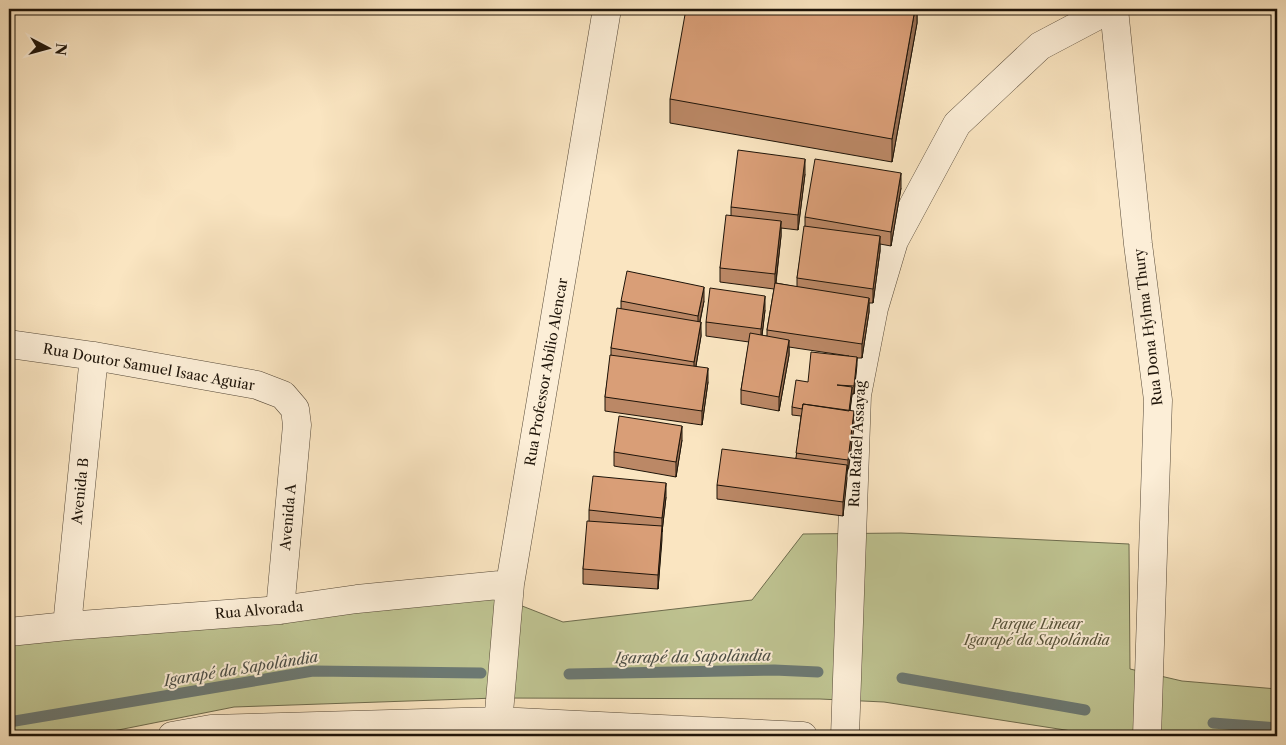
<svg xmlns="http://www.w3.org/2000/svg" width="1286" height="745" font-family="'Libre Caslon Text',serif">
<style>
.green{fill:#bfc492;stroke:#6e6c4e}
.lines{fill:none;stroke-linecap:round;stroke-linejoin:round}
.stream{stroke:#6c7973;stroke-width:11}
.minor-casing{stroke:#554837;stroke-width:29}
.minor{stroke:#fceed7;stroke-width:28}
.wall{fill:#b86;stroke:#1e1409}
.shaded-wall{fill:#986f53;stroke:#1e1409}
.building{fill:#d99e77;stroke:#1e1409}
.labels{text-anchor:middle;stroke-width:4;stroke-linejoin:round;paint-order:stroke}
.street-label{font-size:14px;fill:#1e1409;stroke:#fceed7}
.park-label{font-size:14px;font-style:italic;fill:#565239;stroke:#fceed7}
.water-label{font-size:15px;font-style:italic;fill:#4c4f47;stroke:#fceed7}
</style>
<rect width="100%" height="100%" fill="#fae5c1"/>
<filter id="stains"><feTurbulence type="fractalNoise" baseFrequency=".004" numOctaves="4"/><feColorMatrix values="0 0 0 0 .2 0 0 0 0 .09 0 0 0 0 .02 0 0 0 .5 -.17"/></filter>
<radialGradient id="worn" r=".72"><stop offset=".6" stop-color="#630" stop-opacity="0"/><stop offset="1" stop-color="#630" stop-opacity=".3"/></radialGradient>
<!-- green -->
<path class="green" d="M901,533L1129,544L1130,669L1182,681L1277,689V736H1104L884,702L820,699L496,698L234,707L88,736H9V638L489,593L563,622L752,600L803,534Z"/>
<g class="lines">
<!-- stream -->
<path class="stream" d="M569,674L774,670L818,672
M902,678L1085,710
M9,722L313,671L481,673
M1213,723L1277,728"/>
<!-- minor casing -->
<g class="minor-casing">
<path id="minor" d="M1114,9L1138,244L1158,400L1147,736
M9,344L94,356L257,385L283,395L295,409L297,425L280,610
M67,626L94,356
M9,632L67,626L280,610L357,599L510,584
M172,736L211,729L498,721L803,736
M497,736L510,584L607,9
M845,736L857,395L874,308L894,241L957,124L1040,46L1110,9"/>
</g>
<!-- minor -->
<use href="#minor" class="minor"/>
</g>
<!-- wall -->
<path class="wall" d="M917,9V23L892,162L670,123V99Z
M805,174L798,230L781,228V236L776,283L797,287V278L805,226V217L901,188L891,246L880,244V251L873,303H869V312L862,358H857L854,394H852L850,411L854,426L847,474L843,516L717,499V485L796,458L801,416L792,415V407L808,382L849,356L789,347V355L779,411L741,404V390L749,342L706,336V322L765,310L762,336H767V330L774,289L720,282V268L731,215V207Z
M621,301H704L700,322L701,336L696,366L708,382L702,425L605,411V397L611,355V348L621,309Z
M682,440L676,477L614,466V452Z
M666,497L662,532L658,589L583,584V569L589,521V510Z"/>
<!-- shaded-wall -->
<path class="shaded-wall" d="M915,9H917V23L892,162V139Z
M805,159V174L798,230V215Z
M901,173V188L891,246V232Z
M781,221V236L775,289V274Z
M880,236V251L873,303V289Z
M704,287V301L698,330V316Z
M765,296V310L761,343V329Z
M869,298V312L862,358V344Z
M701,322V336L694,377V362Z
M789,340V355L779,411V397Z
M857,357V365L854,394V386Z
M708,368V382L702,425V411Z
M852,387V395L848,422V414Z
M854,411V426L848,474V460Z
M682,426V440L676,477V462Z
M847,465V479L843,516V502Z
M666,483V497L662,532V518Z
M662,526V540L658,589V575Z"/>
<!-- building -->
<path class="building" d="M686,9H915L892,139L670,99Z
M738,150L805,159L798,215L731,207Z
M815,159L901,173L891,232L805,217Z
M726,215L781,221L775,274L720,268Z
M804,226L880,236L873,289L797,278Z
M627,271L704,287L698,316L621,301Z
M775,283L869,298L862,344L767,330Z
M710,288L765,296L761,329L706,322Z
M617,308L701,322L694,362L611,348Z
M750,333L789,340L779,397L741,390Z
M811,352L857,357L854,386L837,385L852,387L849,411L803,404L802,409L792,407L796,380L808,382Z
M610,355L708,368L702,411L605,397Z
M803,404L854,411L848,460L796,453Z
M619,416L682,426L676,462L614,452Z
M722,449L847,465L843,502L717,485Z
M593,476L666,483L662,518L589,510Z
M587,521L662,526L658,575L583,569Z"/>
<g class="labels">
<!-- street labels -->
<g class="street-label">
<text transform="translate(1148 327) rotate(-97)" y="5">Rua Dona Hylma Thury</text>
<text transform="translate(149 367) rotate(10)" y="5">Rua Doutor Samuel Isaac Aguiar</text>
<text transform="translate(546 372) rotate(-80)" y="5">Rua Professor Abílio Alencar</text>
<text transform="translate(857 444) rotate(-87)" y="5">Rua Rafael Assayag</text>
<text transform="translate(80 491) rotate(-84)" y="5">Avenida B</text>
<text transform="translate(288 517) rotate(-85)" y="5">Avenida A</text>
<text transform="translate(259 610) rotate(-5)" y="5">Rua Alvorada</text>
</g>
<!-- park labels -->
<g class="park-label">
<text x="1037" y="629">Parque Linear<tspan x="1037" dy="16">Igarapé da Sapolândia</tspan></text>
</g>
<!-- water labels -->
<g class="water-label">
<text transform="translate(693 657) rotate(-1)" y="5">Igarapé da Sapolândia</text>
<text transform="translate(241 669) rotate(-9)" y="5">Igarapé da Sapolândia</text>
</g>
</g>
<!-- margin -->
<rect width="1286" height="745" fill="none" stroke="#fae5c1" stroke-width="30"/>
<rect x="10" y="10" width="1266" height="725" fill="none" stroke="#1e1409" stroke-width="2.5"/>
<rect x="15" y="15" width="1256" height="715" fill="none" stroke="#1e1409"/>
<!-- north arrow -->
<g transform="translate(48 48) rotate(96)" stroke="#fceed7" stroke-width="4" paint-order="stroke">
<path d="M0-4L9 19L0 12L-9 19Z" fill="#1e1409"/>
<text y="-8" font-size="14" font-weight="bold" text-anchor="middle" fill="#1e1409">N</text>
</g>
<rect width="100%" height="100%" filter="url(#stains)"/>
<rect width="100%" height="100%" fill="url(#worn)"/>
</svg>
